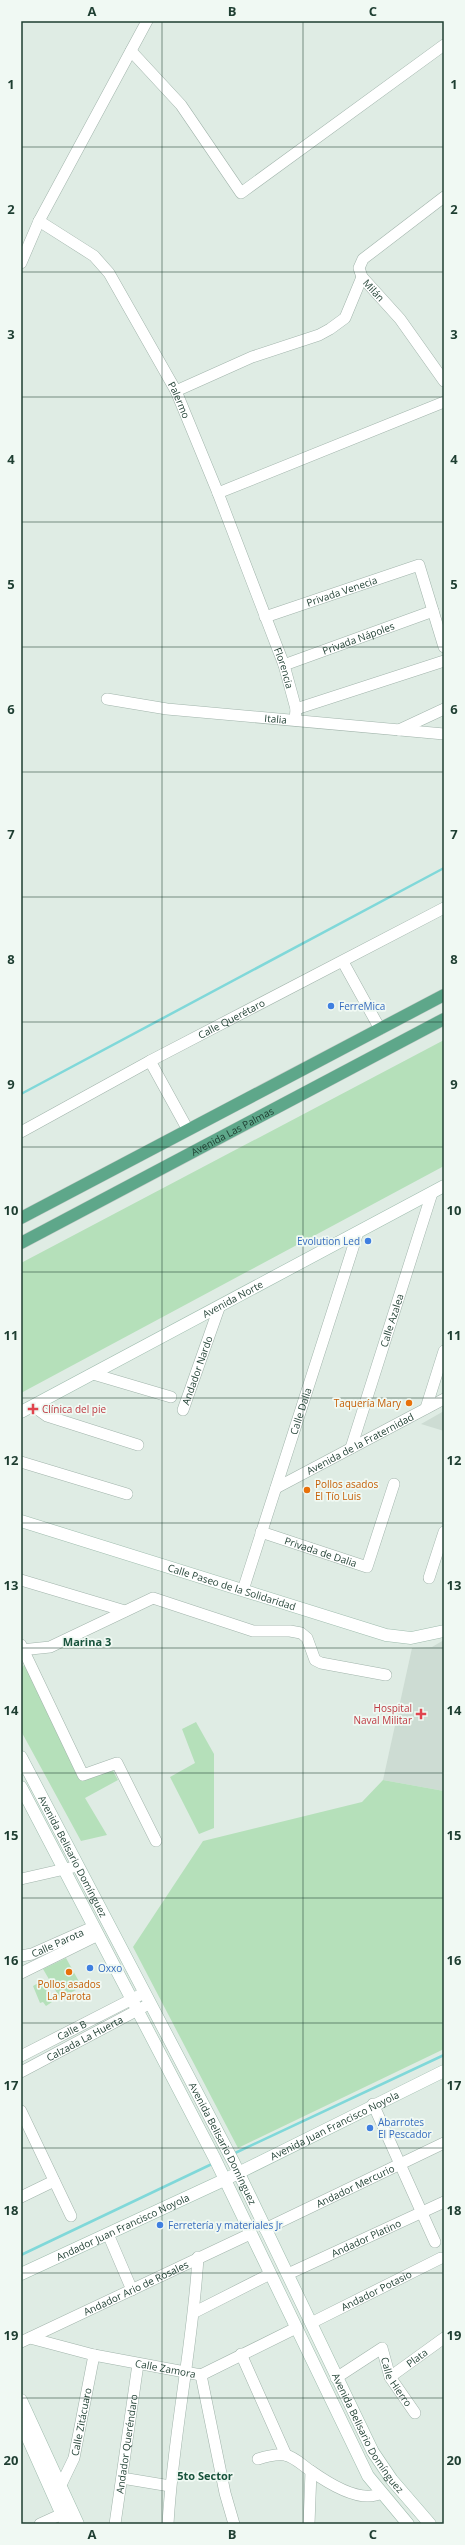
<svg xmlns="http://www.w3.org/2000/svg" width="465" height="2545" font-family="'Open Sans',sans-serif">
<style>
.built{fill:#cddcd3}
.green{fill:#b5e0ba}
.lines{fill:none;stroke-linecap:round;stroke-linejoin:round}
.stream{stroke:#80d8d9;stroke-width:2.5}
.street-casing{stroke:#a1b4ab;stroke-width:12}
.secondary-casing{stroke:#9fbcae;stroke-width:13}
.primary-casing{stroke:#c0c9c5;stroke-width:13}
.street{stroke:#fff;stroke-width:11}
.secondary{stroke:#fff;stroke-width:12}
.primary{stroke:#5ea78a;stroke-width:12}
.grid{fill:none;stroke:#1e3e31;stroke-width:1;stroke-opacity:0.55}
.shop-dot{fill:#3f7fe0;stroke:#f0f9f3;stroke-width:1.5}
.food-dot{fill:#e8710a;stroke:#f0f9f3;stroke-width:1.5}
.health-dot{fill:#e0444e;stroke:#f0f9f3;stroke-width:1.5}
.labels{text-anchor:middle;stroke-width:3.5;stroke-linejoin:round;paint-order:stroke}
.street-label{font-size:10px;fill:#1e3e31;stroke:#f0f9f3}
.shop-label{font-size:10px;fill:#366cbe;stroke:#f0f9f3;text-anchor:start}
.food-label{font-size:10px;fill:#c56008;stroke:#f0f9f3;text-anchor:end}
.health-label{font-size:10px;fill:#be3a42;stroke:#f0f9f3;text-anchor:start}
.neighbourhood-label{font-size:11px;font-weight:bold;fill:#18533c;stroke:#f0f9f3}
.neatline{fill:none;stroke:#1e3e31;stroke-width:1.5}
.grid-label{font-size:13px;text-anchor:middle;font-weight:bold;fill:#1e3e31}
</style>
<rect width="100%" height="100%" fill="#dfece4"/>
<!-- built -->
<path class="built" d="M444,1411V1431L421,1424Z
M444,1640V1791L383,1780L412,1648L432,1647Z"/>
<!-- green -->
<path class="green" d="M444,1040V1166L21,1393V1263Z
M25,1663L80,1778L113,1771L118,1780L85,1798L107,1835L81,1841L21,1731V1670Z
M196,1722L214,1754V1828L199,1834L170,1777L195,1763L182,1729Z
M383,1780L444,1791V2049L238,2148L133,1947L203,1841L362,1802Z
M66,1958L82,1987L60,1998L43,1969Z
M42,1981L52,2002L46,2006L43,2002L40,2003L33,1986Z"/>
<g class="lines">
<!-- stream -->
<path class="stream" d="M21,1094L444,868
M233,2154L444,2055
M21,2255L214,2163"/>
<!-- street casing -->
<g class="street-casing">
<g id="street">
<path d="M131,51L181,105L241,193L444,45"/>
<path id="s1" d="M444,197L363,259L359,268L362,277L400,319L444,381"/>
<path id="s2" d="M39,221L94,256L109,273L176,391L218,493L284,665L296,709L295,720"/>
<path d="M21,263L39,221L147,21"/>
<path d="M176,391L252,357L319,335L330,329L345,318L362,277"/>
<path d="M218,493L444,402"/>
<path id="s3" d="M265,617L419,565L444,647"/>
<path id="s4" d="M284,665L433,611"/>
<path id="s5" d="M107,699L167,709L444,734"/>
<path d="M296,709L444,661"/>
<path d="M399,730L444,709"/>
<path d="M343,962L380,1029"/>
<path d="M150,1061L188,1130"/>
<path id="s6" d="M21,1132L150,1061L444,908"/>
<path d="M93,1374L171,1397"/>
<path d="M33,1406L47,1416L138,1445"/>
<path d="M426,1408L444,1351"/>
<path id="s7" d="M183,1410L219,1308"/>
<path id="s8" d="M351,1448L432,1193"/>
<path d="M21,1462L127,1494"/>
<path id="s9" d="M276,1488L444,1399"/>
<path id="s10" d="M261,1532L367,1567L394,1484"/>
<path d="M429,1578L444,1532"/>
<path d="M21,1580L125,1611"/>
<path id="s11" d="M243,1590L358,1232"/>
<path d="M21,1645L83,1775L117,1763L156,1841"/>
<path d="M21,1650L50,1647L153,1598L253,1631H290L301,1633L307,1638L315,1660L321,1663L386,1675"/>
<path d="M21,1879L78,1866"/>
<path id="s12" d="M21,1956L32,1954L93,1927"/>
<path d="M21,1973L98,1935"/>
<path id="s13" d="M21,2056L144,1993"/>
<path id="s14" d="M21,2072L149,2004"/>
<path d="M373,2104L435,2242"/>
<path d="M21,2111L71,2216"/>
<path d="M21,2197L54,2181"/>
<path id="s15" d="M265,2229L444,2143"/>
<path d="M108,2234L132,2290"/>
<path id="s16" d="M288,2274L444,2202"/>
<path d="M195,2312L270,2274"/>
<path id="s17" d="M311,2323L441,2258"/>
<path id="s18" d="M30,2338L94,2355L201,2375"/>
<path id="s19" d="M21,2342L250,2234"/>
<path d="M241,2354L286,2455"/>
<path d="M201,2375L225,2493L234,2524"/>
<path d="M201,2375L296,2328"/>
<path id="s20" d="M390,2377L444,2338"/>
<path id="s21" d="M336,2378L382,2348L390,2377L415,2413"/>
<path d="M258,2459C267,2456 276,2454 285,2455C295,2457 303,2466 311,2471C328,2483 361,2504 381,2493"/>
<path d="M122,2478L170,2486"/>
<path id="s22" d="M60,2487L74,2458L94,2355"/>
<path d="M40,2524L62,2514"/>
<path id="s23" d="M115,2524L138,2364"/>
<path d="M168,2524C173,2434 193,2346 198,2257"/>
<path d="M309,2524L311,2471"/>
</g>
</g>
<!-- secondary casing -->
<g class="secondary-casing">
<g id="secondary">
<path id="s24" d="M21,1412L444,1186"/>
<path id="s25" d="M21,1521L386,1635L411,1638L444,1631"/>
<path id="s26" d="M21,1757L234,2163L373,2452L392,2480L430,2524"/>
<path d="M21,1787L215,2159L368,2476L408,2524"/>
<path id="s27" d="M21,2274L224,2180L444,2071"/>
<path d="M21,2400L78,2524"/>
<path d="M21,2423L66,2524"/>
</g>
</g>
<!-- primary casing -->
<g class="primary-casing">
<g id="primary">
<path d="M21,1218L444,995"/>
<path id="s28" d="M21,1243L444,1019"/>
</g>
</g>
<!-- street -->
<use href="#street" class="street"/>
<!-- secondary -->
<use href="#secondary" class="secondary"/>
<!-- primary -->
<use href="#primary" class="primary"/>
</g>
<!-- grid -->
<path class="grid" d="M162,21V2524M303,21V2524M21,147H444M21,272H444M21,397H444M21,522H444M21,647H444M21,772H444M21,897H444M21,1022H444M21,1147H444M21,1272H444M21,1398H444M21,1523H444M21,1648H444M21,1773H444M21,1898H444M21,2023H444M21,2148H444M21,2273H444M21,2398H444"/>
<!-- markers -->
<g class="shop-dot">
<circle cx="331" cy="1006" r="4"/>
<circle cx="368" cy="1241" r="4"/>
<circle cx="90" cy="1968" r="4"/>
<circle cx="370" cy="2128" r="4"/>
<circle cx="160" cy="2225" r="4"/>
</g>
<g class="food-dot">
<circle cx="409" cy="1403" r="4"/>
<circle cx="307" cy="1490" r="4"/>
<circle cx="69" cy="1972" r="4"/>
</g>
<g class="health-dot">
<path d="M31 1403h4v4h4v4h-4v4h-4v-4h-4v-4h4z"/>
<path d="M419 1708h4v4h4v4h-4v4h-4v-4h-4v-4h4z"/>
</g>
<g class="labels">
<!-- street labels -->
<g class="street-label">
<text dy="4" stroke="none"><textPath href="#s1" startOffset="139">Milán</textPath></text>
<text dy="4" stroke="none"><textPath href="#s2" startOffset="233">Palermo</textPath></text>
<text dy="4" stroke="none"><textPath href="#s3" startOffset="81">Privada Venecia</textPath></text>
<text dy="4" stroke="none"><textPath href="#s4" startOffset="79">Privada Nápoles</textPath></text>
<text dy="4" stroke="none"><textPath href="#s2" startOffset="521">Florencia</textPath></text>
<text dy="4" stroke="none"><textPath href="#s5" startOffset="170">Italia</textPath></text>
<text dy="4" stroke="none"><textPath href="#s6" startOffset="239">Calle Querétaro</textPath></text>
<text dy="4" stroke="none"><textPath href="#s28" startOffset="239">Avenida Las Palmas</textPath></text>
<text dy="4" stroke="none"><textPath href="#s24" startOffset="240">Avenida Norte</textPath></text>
<text dy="4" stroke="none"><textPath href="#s8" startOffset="134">Calle Azalea</textPath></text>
<text dy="4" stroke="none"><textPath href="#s7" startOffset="42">Andador Nardo</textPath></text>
<text dy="4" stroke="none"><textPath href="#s11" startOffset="188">Calle Dalia</textPath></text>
<text dy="4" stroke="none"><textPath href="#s9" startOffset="95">Avenida de la Fraternidad</textPath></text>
<text dy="4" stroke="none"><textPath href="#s10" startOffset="63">Privada de Dalia</textPath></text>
<text dy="4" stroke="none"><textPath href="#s25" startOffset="221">Calle Paseo de la Solidaridad</textPath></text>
<text dy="4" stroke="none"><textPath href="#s26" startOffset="112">Avenida Belisario Domínguez</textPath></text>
<text dy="4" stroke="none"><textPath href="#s12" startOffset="39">Calle Parota</textPath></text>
<text dy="4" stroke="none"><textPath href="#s13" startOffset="57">Calle B</textPath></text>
<text dy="4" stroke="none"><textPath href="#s14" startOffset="72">Calzada La Huerta</textPath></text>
<text dy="4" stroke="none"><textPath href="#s27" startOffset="347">Avenida Juan Francisco Noyola</textPath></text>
<text dy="4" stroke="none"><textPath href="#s26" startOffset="436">Avenida Belisario Domínguez</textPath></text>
<text dy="4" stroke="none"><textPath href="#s15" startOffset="100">Andador Mercurio</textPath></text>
<text dy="4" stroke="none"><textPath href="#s27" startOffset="112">Andador Juan Francisco Noyola</textPath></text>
<text dy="4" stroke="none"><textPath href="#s16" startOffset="86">Andador Platino</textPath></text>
<text dy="4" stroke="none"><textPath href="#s19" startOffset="127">Andador Ario de Rosales</textPath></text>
<text dy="4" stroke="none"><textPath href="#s17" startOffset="73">Andador Potasio</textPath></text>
<text dy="4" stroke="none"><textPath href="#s20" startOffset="33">Plata</textPath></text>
<text dy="4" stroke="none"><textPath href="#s18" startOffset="139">Calle Zamora</textPath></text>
<text dy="4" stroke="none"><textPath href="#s21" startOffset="92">Calle Hierro</textPath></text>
<text dy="4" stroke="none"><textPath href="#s22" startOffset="69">Calle Zitácuaro</textPath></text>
<text dy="4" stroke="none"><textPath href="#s26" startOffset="760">Avenida Belisario Domínguez</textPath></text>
<text dy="4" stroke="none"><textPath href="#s23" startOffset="81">Andador Queréndaro</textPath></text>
</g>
<!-- shop labels -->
<g class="shop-label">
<text x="339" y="1010">FerreMica</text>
<text x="360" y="1245" text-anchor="end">Evolution Led</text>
<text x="98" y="1972">Oxxo</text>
<text x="378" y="2126">Abarrotes<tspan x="378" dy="12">El Pescador</tspan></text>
<text x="168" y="2229">Ferretería y materiales Jr</text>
</g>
<!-- food labels -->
<g class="food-label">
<text x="401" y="1407">Taquería Mary</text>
<text x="315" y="1488" text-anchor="start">Pollos asados<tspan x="315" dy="12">El Tío Luis</tspan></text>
<text x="69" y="1988" text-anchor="middle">Pollos asados<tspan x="69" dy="12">La Parota</tspan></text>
</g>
<!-- health labels -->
<g class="health-label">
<text x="42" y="1413">Clínica del pie</text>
<text x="412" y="1712" text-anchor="end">Hospital<tspan x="412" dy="12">Naval Militar</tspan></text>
</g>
<!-- neighbourhood labels -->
<g class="neighbourhood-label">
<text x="87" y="1646">Marina 3</text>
<text x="205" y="2480">5to Sector</text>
</g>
</g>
<!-- border -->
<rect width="465" height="2545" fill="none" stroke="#f0f9f3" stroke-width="44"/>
<rect x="22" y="22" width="421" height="2501" class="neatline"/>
<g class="grid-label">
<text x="92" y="16">A</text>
<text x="232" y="16">B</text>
<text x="373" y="16">C</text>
<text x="11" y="89">1</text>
<text x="454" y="89">1</text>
<text x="11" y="214">2</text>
<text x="454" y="214">2</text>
<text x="11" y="339">3</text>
<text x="454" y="339">3</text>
<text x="11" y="464">4</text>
<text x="454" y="464">4</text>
<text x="11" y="589">5</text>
<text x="454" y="589">5</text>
<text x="11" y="714">6</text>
<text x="454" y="714">6</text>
<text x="11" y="839">7</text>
<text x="454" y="839">7</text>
<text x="11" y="964">8</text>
<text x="454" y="964">8</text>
<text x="11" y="1089">9</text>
<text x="454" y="1089">9</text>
<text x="11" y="1215">10</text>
<text x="454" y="1215">10</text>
<text x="11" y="1340">11</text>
<text x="454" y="1340">11</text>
<text x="11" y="1465">12</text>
<text x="454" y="1465">12</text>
<text x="11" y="1590">13</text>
<text x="454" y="1590">13</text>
<text x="11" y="1715">14</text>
<text x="454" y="1715">14</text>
<text x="11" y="1840">15</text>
<text x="454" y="1840">15</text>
<text x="11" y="1965">16</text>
<text x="454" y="1965">16</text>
<text x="11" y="2090">17</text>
<text x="454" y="2090">17</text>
<text x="11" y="2215">18</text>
<text x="454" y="2215">18</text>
<text x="11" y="2340">19</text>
<text x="454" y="2340">19</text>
<text x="11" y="2465">20</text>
<text x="454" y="2465">20</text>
<text x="92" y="2539">A</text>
<text x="232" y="2539">B</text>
<text x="373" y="2539">C</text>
</g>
</svg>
